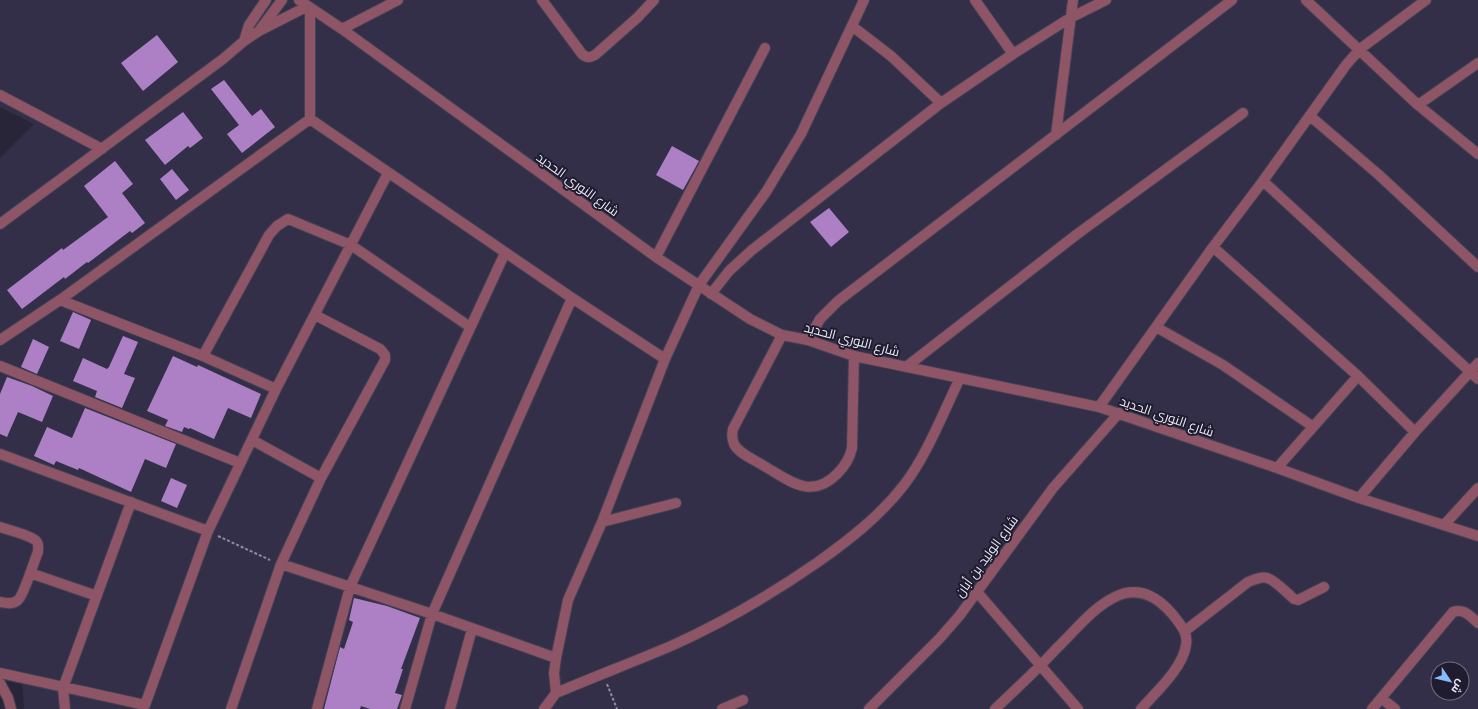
<svg xmlns="http://www.w3.org/2000/svg" width="1478" height="709" font-family="Helvetica,Cairo,sans-serif">
<style>
.built{fill:#332f49;fill-rule:evenodd}
.building{fill:#ad80c5}
.lines{fill:none;stroke-linecap:round;stroke-linejoin:round}
.minor-casing{stroke:#434154;stroke-width:12}
.path{stroke:#8e8c9d;stroke-width:2;stroke-dasharray:3 2;stroke-linecap:butt}
.minor{stroke:#8d5565;stroke-width:10}
.labels{text-anchor:middle;stroke-width:4;stroke-linejoin:round;paint-order:stroke}
.street-label{font-size:13px;fill:#eceaf8;stroke:#1f1c2f}
</style>
<rect width="100%" height="100%" fill="#282539"/>
<!-- built -->
<path class="built" d="M0,0H1478V709H24L22,680L0,675V158L34,124L0,107ZM1438,669H1462V693H1438Z"/>
<!-- building -->
<path class="building" d="M157,35L178,62L143,91L121,63Z
M224,80L252,116L261,109L275,127L242,153L227,134L239,125L211,89Z
M183,112L203,138L190,148L188,146L165,165L145,140Z
M672,146L699,161L683,190L656,175Z
M115,161L133,184L122,193L145,223L132,233L130,231L88,263L87,262L65,279L64,277L22,309L7,290L62,248L63,250L108,217L84,186Z
M172,169L189,190L176,200L160,179Z
M829,208L849,232L831,247L810,222Z
M73,312L91,320L79,349L60,341Z
M123,336L138,342L124,374L135,378L122,408L95,397L97,391L73,381L83,358L107,369L109,367Z
M33,339L49,347L37,374L21,367Z
M173,356L197,367L198,365L261,394L251,418L228,408L214,439L190,428L189,429L184,427L182,432L165,426L168,420L147,411Z
M7,377L32,386L53,396L42,422L18,412L7,437L0,434V394Z
M85,408L176,444L166,468L145,459L131,492L79,468L78,470L56,461L54,465L34,456L47,427L72,438Z
M171,478L187,485L177,508L161,501Z
M354,598L387,606L420,618L401,669H403L395,693L402,695L397,709H370L361,706L360,709H324L340,647L344,649L353,622L349,620Z"/>
<g class="lines">
<!-- minor casing -->
<g class="minor-casing">
<path id="minor" d="M299,0L342,29L656,257L750,319L782,335L808,340L854,356L1099,407L1277,468L1359,498L1478,536
M542,0L582,54C587,58 589,58 595,55L637,18L654,0
M975,0L1013,54
M1306,0L1418,105L1478,154
M310,8V119L572,298L665,359
M852,26L891,56L941,103
M342,29L398,0
M261,30L308,6
M244,41L249,25L266,0
M0,95L102,149
M1418,105L1478,63
M1310,116L1379,175L1478,267
M1056,135L1073,0
M1263,181L1478,379
M0,224L223,59L244,41L259,31L282,0
M1213,247L1358,376L1415,432
M656,257L765,48
M711,294L729,271L752,250L941,103L1013,54L1070,18L1106,0
M60,300L203,356L276,389
M1156,327L1223,365L1312,426
M782,335L733,429C732,433 732,439 734,444C739,454 755,460 764,466C790,481 811,500 837,474C845,466 850,458 852,448L854,356
M0,340L60,300L310,119
M808,340L820,319L838,301L1232,0
M203,356L269,235L277,226L288,219L351,245L470,327
M0,366L240,463
M906,367L1076,235L1243,113
M1099,407L1213,247L1263,181L1346,65L1360,49L1426,0
M252,440L321,478
M0,454L208,531
M1277,468L1358,376
M1359,498L1415,432L1478,363
M602,522L676,503
M1444,525L1478,488
M0,527C8,530 33,536 37,542C39,545 38,549 38,552C34,561 24,595 18,600C13,605 6,603 0,602
M281,564L432,614L556,658
M30,573L97,596
M977,592L1078,709
M1185,631L1248,582C1254,580 1261,576 1267,578C1275,580 1287,593 1294,599L1298,600L1324,587
M0,673L145,705L208,531L276,389L388,173
M0,683L8,698L11,709
M556,693L554,673L556,658L568,600L602,522L665,359L699,285L766,192L801,134L864,0
M1381,698L1395,709
M65,709L63,688L131,502
M231,709L281,564L321,478L385,360V355L380,349L315,315
M317,709L350,587L505,253
M405,709L432,614L572,298
M450,709L472,629
M544,709L556,693C594,677 633,662 671,646C722,623 772,594 818,562C849,540 880,516 904,485C927,455 943,413 960,378
M722,709L743,700
M869,709L940,638L960,615L1053,488L1119,413
M995,709C1016,689 1037,670 1056,649C1075,631 1092,608 1115,597C1141,584 1162,600 1177,620C1183,628 1188,635 1186,645C1183,668 1156,692 1141,709
M1372,709L1453,612C1464,608 1470,616 1478,623"/>
</g>
<!-- path -->
<path class="path" d="M218,536L270,560
M607,684L617,709"/>
<!-- minor -->
<use href="#minor" class="minor"/>
</g>
<g class="labels">
<!-- street labels -->
<g class="street-label">
<text transform="translate(578 184) rotate(36)" y="5">شارع النوري الحديد</text>
<text transform="translate(852 339) rotate(15)" y="5">شارع النوري الحديد</text>
<text transform="translate(1167 416) rotate(19)" y="5">شارع النوري الحديد</text>
<text transform="translate(986 556) rotate(-54)" y="5">شارع الوليد بن أبان</text>
</g>
</g>
<!-- north arrow -->
<g transform="translate(1450 681) rotate(125)"><circle r="19" fill="#1f1c2f" stroke="#716e7f"/>
<path d="M0-3L7 15L0 10L-7 15Z" fill="#88bbfc"/>
<text y="-6" font-size="11" font-weight="bold" text-anchor="middle" fill="#eceaf8">ش</text>
</g>
</svg>
